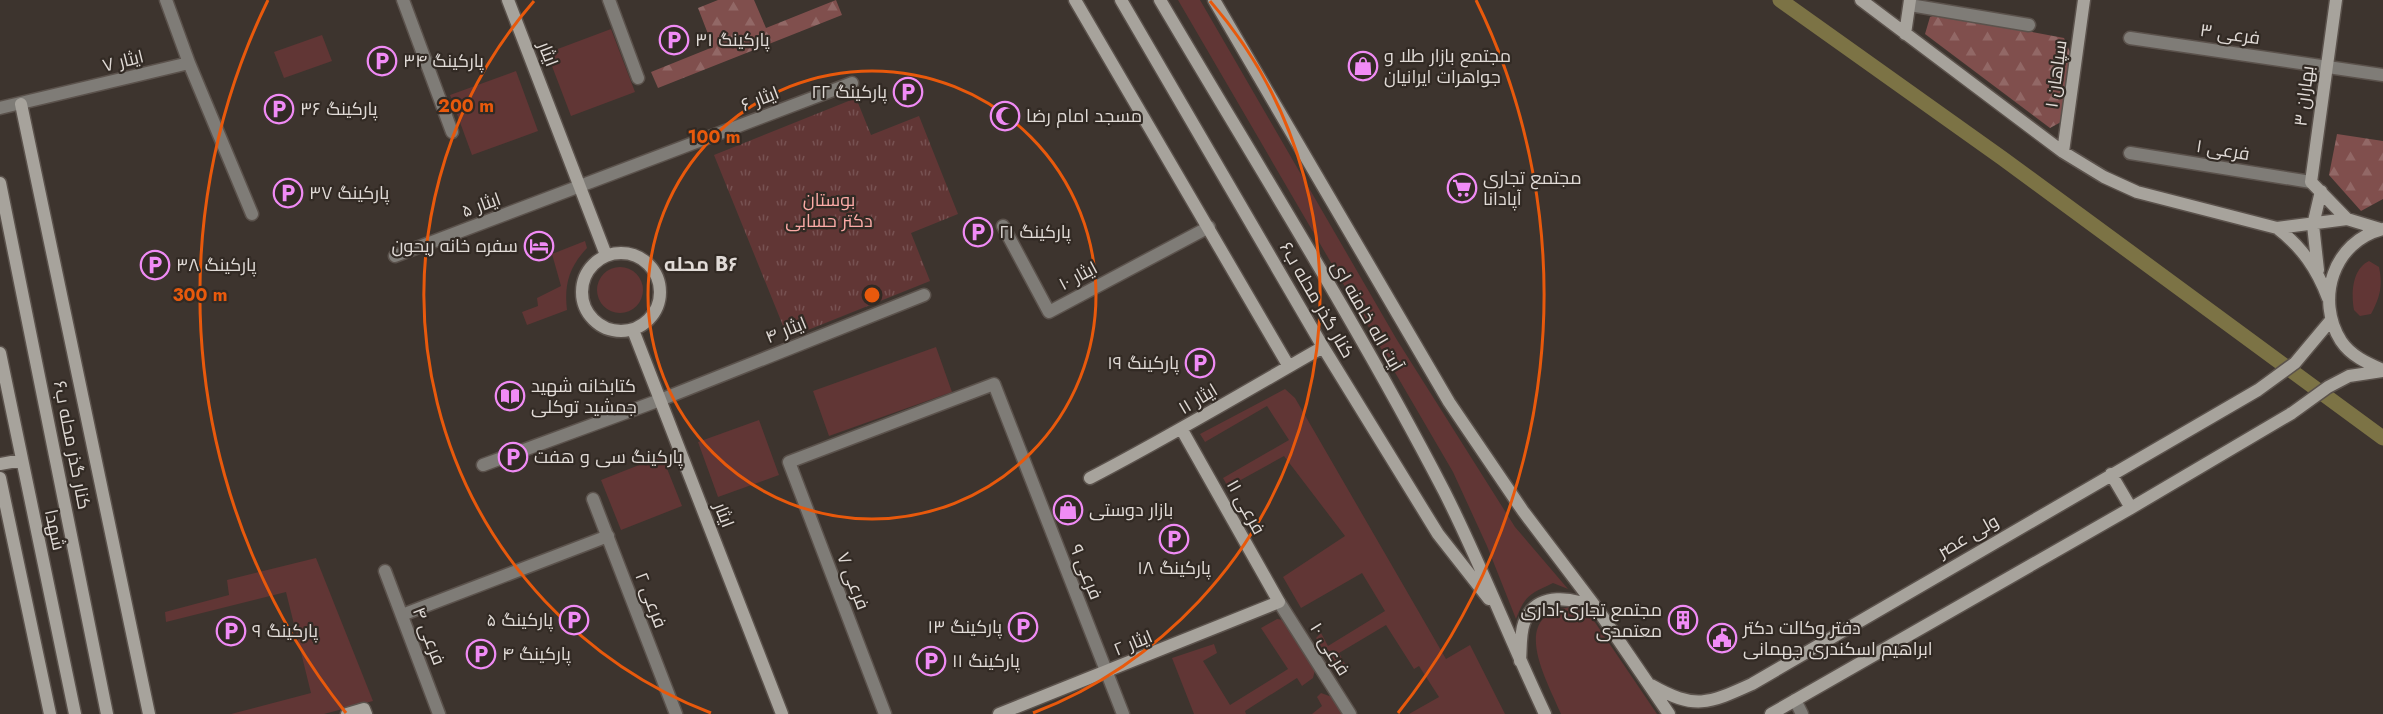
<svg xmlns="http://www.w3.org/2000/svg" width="2383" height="714" font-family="Jost,Cairo,sans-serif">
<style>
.grass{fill:#613635}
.forest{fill:url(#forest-firs)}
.park{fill:url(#park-tufts)}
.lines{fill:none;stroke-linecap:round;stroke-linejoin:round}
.canal{stroke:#7c7345;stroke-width:15}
.street-casing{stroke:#5b524c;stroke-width:15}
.secondary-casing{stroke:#5b524c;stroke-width:15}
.street{stroke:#7f7c77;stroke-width:12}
.secondary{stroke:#a7a39c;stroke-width:12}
.ring{fill:none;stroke:#e8590c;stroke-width:3}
.labels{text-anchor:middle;stroke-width:4.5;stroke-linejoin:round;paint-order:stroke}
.street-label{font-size:18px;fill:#e1dbd7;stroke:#322a24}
.poi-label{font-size:18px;fill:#e1dbd7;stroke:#322a24;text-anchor:start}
.park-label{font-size:18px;fill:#fcaba7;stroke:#322a24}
.neighbourhood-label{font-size:20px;font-weight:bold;fill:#e1dbd7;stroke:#322a24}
.centre{fill:#e8590c;stroke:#322a24;stroke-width:3}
.ring-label{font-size:18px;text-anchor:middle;font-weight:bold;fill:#e8590c;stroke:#322a24;stroke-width:4.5;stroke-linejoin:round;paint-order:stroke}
</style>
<defs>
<pattern id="forest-firs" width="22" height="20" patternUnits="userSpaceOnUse" patternTransform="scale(1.5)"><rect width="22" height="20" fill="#804f4d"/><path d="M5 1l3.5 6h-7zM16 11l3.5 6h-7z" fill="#926866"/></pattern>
<pattern id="park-tufts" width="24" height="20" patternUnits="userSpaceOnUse" patternTransform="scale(1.5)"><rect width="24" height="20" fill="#613635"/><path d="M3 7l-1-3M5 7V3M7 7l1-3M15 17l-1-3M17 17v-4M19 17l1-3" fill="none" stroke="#775252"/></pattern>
</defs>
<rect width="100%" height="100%" fill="#3d342e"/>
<!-- grass -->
<path class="grass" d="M1178,0H1200L1397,340L1515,527L1568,589L1553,583C1530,594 1525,595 1516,619L1487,546L1453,472Z
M611,29L635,92L571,116L547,53Z
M322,35L332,61L284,78L274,52Z
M516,71L538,131L472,155L450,95Z
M585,241L587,248C569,267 564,285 567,310L527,325L522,312L538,306L537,298L561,286L552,254Z
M2369,261L2379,267C2383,286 2380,297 2371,314L2360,316L2354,310C2351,294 2352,269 2369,261Z
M597 290a23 23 0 1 1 46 0a23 23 0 1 1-46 0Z
M936,347L952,392L829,436L813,391Z
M1285,389L1295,398L1446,659L1470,645L1505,714H1409L1439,697L1419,666L1414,669L1386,625L1339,653L1345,664L1337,667L1331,663L1316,638L1321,633L1328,646L1385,611L1362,573L1301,608L1283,577L1345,536L1284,456L1228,487L1223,478L1289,440L1267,406L1205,442L1200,434Z
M759,420L779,475L718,497L698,442Z
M662,456L682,506L621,530L601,480Z
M316,558L373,701L324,714H231L311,693L286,592L166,622L165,612L229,595L227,580Z
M1573,607L1590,615L1657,714H1561C1546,678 1507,613 1573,607Z
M1277,619L1284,620L1315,670L1313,678L1302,686L1297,678L1245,711L1246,714H1194L1172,658L1214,644L1217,653L1203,661L1230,705L1288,669L1261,628Z
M1321,693L1332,697L1342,714H1312L1322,706L1317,697Z"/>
<!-- forest -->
<path class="forest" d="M718,0H754L766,28L836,0L842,15L658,88L651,72L713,47L698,8Z
M1938,14L2064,38L2070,52L2061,122L2050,128L1925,34L1930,17Z
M2337,134L2383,141V199L2361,211L2329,175Z"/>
<!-- park -->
<path class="park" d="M856,98L871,135L919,116L958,214L911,233L930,281L788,338L714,155Z"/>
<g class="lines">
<!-- canal -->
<path class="canal" d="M1780,0L2002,158L2383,438"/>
<!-- street casing -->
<g class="street-casing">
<path id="street" d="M403,0L452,132
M609,0L638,78
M1910,5L2029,25
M2130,38L2383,75
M189,63L252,214
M0,108L189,63L166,0
M2130,153L2311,182
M1003,226L1049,312L1209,227
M395,256L852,83
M483,465L660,400L924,295
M593,499L676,714
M385,571L439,714
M1279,602L1350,714
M402,615L608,536
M1795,700L1802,714
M885,714L789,462L994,384L1123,714"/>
</g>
<!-- secondary casing -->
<g class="secondary-casing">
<path id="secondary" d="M508,0L606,255
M1075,0L1288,365
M1121,0L1323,347L1438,534L1489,599
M1160,0C1256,163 1357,323 1444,491C1481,564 1510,640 1545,714
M1214,0L1449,402L1523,511L1598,610
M1861,0L2063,152L2104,177L2137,192L2277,228L2347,219L2380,229
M2336,0L2311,182L2347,219
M1905,34L1910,0
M21,104L149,714
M2063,152L2084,0
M0,183L107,714
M2277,228C2302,247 2317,269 2328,298
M2383,229C2333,241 2315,300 2341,341C2351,356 2367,363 2383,370
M582 292a39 39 0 1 1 78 0a39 39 0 1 1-78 0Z
M2318,270L2313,225L2321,191
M633,330L782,714
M0,353L75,714
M0,464L22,460
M2111,474L2131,508
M0,478L50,714
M1090,478C1169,437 1246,391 1323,347
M1520,661C1521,649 1520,634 1524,623C1536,590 1575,597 1598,610L1669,714
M1651,685C1695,710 1708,704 1752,684L2258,390L2295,363L2331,320
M347,714L364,709L366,714
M999,714L1279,602L1182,430
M1771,714L2131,508L2292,413L2328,387L2349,376L2383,371"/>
</g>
<!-- street -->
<use href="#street" class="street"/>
<!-- secondary -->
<use href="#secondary" class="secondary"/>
</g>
<!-- distance rings -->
<g class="ring">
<circle cx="872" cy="295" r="224"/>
<path d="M711 713A448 448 0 0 1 534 1M1210 1A448 448 0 0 1 1033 713"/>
<path d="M346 713A672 672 0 0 1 268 0M1476 0A672 672 0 0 1 1398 713"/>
</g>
<!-- icons -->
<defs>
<g id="parking-ring" transform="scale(1.5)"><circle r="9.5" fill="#322a24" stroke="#f08bf5" stroke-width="1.5"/><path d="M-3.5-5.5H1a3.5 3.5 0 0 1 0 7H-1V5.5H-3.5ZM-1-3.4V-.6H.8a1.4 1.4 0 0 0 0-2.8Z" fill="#f08bf5"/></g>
<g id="shop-ring" transform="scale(1.5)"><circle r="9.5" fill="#322a24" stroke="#f08bf5" stroke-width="1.5"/><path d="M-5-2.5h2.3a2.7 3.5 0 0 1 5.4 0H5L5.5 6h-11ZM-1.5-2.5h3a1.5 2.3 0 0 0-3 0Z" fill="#f08bf5"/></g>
<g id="mosque-ring" transform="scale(1.5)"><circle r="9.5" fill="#322a24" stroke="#f08bf5" stroke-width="1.5"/><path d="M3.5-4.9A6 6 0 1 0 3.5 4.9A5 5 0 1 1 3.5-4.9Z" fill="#f08bf5"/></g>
<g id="supermarket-ring" transform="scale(1.5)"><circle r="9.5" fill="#322a24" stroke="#f08bf5" stroke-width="1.5"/><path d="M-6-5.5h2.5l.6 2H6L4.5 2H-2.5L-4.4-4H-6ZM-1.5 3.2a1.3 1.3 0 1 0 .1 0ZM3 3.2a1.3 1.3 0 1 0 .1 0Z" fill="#f08bf5"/></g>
<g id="hotel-ring" transform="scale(1.5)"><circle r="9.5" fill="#322a24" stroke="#f08bf5" stroke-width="1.5"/><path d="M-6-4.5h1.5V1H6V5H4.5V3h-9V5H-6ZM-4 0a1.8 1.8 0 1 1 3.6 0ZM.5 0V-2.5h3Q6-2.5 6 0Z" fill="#f08bf5"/></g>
<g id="library-ring" transform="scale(1.5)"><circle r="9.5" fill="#322a24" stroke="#f08bf5" stroke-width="1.5"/><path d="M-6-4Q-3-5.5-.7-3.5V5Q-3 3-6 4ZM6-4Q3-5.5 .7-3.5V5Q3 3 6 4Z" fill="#f08bf5"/></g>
<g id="building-ring" transform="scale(1.5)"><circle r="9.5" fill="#322a24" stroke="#f08bf5" stroke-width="1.5"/><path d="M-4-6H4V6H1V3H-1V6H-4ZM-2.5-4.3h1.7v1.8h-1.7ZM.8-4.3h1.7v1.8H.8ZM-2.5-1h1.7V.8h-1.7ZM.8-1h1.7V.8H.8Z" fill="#f08bf5"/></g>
<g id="civic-ring" transform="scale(1.5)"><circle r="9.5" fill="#322a24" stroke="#f08bf5" stroke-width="1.5"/><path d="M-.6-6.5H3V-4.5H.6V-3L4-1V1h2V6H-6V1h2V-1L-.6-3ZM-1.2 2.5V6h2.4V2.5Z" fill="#f08bf5"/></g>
</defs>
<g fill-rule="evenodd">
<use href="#parking-ring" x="674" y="40"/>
<use href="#parking-ring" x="382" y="61"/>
<use href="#shop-ring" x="1363" y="66"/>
<use href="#parking-ring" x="908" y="92"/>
<use href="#parking-ring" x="279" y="109"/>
<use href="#mosque-ring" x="1005" y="116"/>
<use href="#supermarket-ring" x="1462" y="188"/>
<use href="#parking-ring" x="288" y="193"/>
<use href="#parking-ring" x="978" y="232"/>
<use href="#hotel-ring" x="539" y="246"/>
<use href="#parking-ring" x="155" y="265"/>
<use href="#parking-ring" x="1200" y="363"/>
<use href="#library-ring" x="510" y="396"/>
<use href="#parking-ring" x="513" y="457"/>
<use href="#shop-ring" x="1068" y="510"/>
<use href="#parking-ring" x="1174" y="539"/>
<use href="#parking-ring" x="574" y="620"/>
<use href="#building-ring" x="1683" y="620"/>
<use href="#parking-ring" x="1023" y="627"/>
<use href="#parking-ring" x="231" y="631"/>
<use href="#civic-ring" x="1722" y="638"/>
<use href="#parking-ring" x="481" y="654"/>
<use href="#parking-ring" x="931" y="661"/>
</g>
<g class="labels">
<!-- street labels -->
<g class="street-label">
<text transform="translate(2230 34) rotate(8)" y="6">فرعی ۳</text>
<text transform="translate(548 54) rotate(69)" y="6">ایثار</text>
<text transform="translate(123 61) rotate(-14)" y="6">ایثار ۷</text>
<text transform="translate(2056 74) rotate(-82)" y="6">سپاهان ۱</text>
<text transform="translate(2304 96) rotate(-83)" y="6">بهاران ۳</text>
<text transform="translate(760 99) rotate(-21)" y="6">ایثار ۶</text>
<text transform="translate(2223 150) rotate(9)" y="6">فرعی ۱</text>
<text transform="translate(481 205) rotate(-20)" y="6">ایثار ۵</text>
<text transform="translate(1078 276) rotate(-28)" y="6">ایثار ۱۰</text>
<text transform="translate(1317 300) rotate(60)" y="6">کنار گذر محله ب۶</text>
<text transform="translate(1367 316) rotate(60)" y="6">آیت اله خامنه ای</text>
<text transform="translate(786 330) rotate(-22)" y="6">ایثار ۴</text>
<text transform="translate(1198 399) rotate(-31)" y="6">ایثار ۱۱</text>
<text transform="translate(72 445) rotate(79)" y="6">کنار گذر محله ب۶</text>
<text transform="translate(1246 507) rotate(61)" y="6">فرعی ۱۱</text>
<text transform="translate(724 515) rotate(69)" y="6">ایثار</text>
<text transform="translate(55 530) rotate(78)" y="6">شهدا</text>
<text transform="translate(1968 536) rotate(-30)" y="6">ولی عصر</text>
<text transform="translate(1086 572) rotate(68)" y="6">فرعی ۹</text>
<text transform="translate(853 581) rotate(69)" y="6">فرعی ۷</text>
<text transform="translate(651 600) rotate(69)" y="6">فرعی ۲</text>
<text transform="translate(429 636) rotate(69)" y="6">فرعی ۴</text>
<text transform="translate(1133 643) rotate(-22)" y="6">ایثار ۲</text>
<text transform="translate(1330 649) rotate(58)" y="6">فرعی ۱۰</text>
</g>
<!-- poi labels -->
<g class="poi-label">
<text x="695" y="46">پارکینگ ۳۱</text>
<text x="1384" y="62">مجتمع بازار طلا و<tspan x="1384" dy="21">جواهرات ایرانیان</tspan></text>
<text x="403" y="67">پارکینگ ۳۴</text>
<text x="887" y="98" text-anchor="end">پارکینگ ۲۲</text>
<text x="300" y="115">پارکینگ ۳۶</text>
<text x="1026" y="122">مسجد امام رضا</text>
<text x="1483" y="184">مجتمع تجاری<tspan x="1483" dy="21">آپادانا</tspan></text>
<text x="309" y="199">پارکینگ ۳۷</text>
<text x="999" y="238">پارکینگ ۲۱</text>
<text x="518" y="252" text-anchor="end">سفره خانه ریحون</text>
<text x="176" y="271">پارکینگ ۳۸</text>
<text x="1179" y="369" text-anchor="end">پارکینگ ۱۹</text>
<text x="531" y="392">کتابخانه شهید<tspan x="531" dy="21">جمشید توکلی</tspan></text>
<text x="534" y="463">پارکینگ سی و هفت</text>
<text x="1089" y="516">بازار دوستی</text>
<text x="1174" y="574" text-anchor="middle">پارکینگ ۱۸</text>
<text x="1662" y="616" text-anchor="end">مجتمع تجاری-اداری<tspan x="1662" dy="21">معتمدی</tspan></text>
<text x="553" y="626" text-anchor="end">پارکینگ ۵</text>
<text x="1002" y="633" text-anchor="end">پارکینگ ۱۳</text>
<text x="1743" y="634">دفتر وکالت دکتر<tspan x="1743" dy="21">ابراهیم اسکندری جهمانی</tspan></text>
<text x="252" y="637">پارکینگ ۹</text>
<text x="502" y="660">پارکینگ ۴</text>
<text x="952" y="667">پارکینگ ۱۱</text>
</g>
<!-- park labels -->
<g class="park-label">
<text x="829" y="206">بوستان<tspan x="829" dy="21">دکتر حسابی</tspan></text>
</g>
<!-- neighbourhood labels -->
<g class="neighbourhood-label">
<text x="701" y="271">محله B۶</text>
</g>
</g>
<circle cx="872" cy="295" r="9" class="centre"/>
<g class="ring-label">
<text x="466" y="112">200 m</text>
<text x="714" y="143">100 m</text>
<text x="200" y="301">300 m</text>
</g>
</svg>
